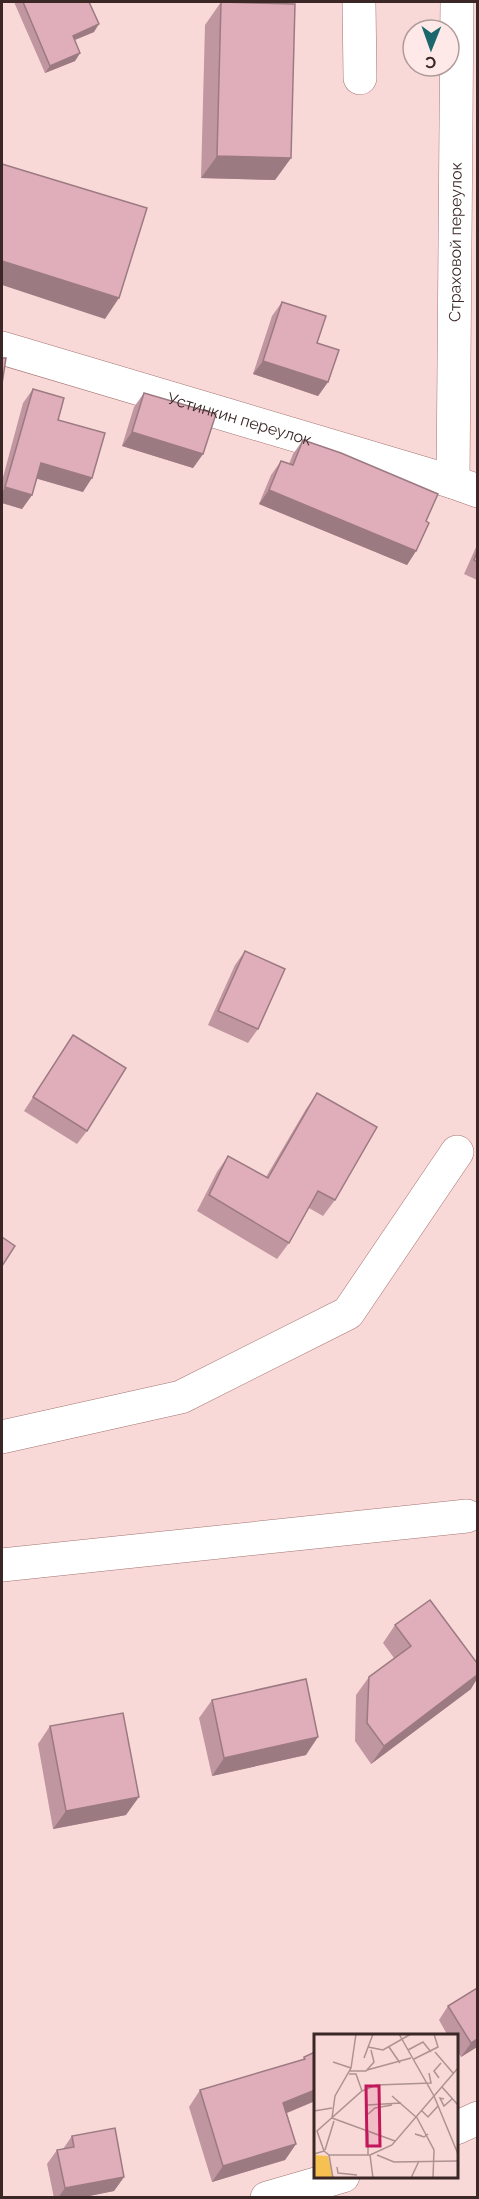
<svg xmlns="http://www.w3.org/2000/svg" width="479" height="2199" font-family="Raleway,sans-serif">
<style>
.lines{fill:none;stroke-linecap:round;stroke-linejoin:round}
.minor-casing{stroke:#a37472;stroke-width:34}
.minor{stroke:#fff;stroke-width:33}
.wall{fill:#c096a0}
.shaded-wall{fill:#9c7a82}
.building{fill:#dfaeba;stroke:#9c7a82;stroke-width:1.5}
.labels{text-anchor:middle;stroke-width:4.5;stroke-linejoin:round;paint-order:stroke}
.street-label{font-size:16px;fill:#3a2726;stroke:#ffe9e8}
.inset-road{fill:none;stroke:#ad9290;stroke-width:1.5}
.view{fill:#c2185b;fill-opacity:0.15;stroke:#c2185b;stroke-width:3}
.inset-edge{fill:none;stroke:#3a2726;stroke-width:3}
</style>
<rect width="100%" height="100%" fill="#f9d9d7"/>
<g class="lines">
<!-- minor casing -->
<g class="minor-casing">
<g id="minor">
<path d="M359,2L360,78"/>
<path id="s1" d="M2,348L453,482L478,491"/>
<path id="s2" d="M453,482L457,2"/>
<path d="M2,1437L181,1397L348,1313L457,1152"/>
<path d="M2,1565L467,1516"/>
<path d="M456,2128L478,2118"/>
<path d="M267,2198L343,2176"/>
</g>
</g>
<!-- minor -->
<use href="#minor" class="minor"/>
</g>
<!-- wall -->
<path class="wall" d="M14,2H89L94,32L75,40L80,53L75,61L45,73Z
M221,2L291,158L275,180L201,178L205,25Z
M282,302L317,343L328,382L318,396L253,374L272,316Z
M33,389L58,420L83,492L37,478L32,495L22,509L2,503V481L23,403Z
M144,393L203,454L193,468L122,446L134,407Z
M303,440L426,521L416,551L407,565L259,504L271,475L281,461L289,464L293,454Z
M477,545V580L464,574Z
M245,951L258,1029L248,1043L208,1025L235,965Z
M73,1035L87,1131L77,1144L24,1111Z
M317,1093L335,1200L323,1216L309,1208L289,1243L277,1259L197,1211L217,1172L228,1156L266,1177L306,1109Z
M395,1625L471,1689L371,1764L355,1741L356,1695L369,1677L394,1658L383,1643Z
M212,1700L306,1755L212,1776L199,1718Z
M50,1726L126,1815L53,1829L38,1744Z
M448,2006L477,2047L461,2057L456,2049V2036H448L439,2020Z
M315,2052V2101L287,2113L296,2144L285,2160L212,2182L189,2107L200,2090L302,2060L304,2057Z
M72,2136L124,2177L114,2191L79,2198H54L47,2164L57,2150L63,2149Z"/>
<!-- shaded-wall -->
<path class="shaded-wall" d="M99,24L94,32L67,43L73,36Z
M80,53L75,61L45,73L50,66Z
M217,156L291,158L275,180L201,178Z
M2,261L119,298L105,319L2,285Z
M263,361L328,382L318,396L253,374Z
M132,432L203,454L193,468L122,446Z
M41,463L92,478L83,492L31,477Z
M5,487L32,495L22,509L2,503V493Z
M269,490L416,551L407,565L259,504Z
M477,1675V1679L471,1689L371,1764L384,1746Z
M318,1737L306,1755L212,1776L224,1758Z
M139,1797L126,1815L53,1829L66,1811Z
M477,2039V2047L461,2057L471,2043Z
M315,2090V2101L272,2119L283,2103Z
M296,2144L285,2160L212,2182L223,2166Z
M124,2177L114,2191L79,2198H58L65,2188Z"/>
<!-- building -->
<path class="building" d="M23,2H89L99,24L73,36L80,53L50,66Z
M221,2L295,4L291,158L217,156Z
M2,164L147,208L119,298L2,261Z
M282,302L326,316L317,343L339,350L328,382L263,361Z
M2,358H6L2,384Z
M33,389L64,398L58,420L105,433L92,478L41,463L32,495L5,487Z
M144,393L216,414L203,454L132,432Z
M303,440L341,453L438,494L426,521L429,523L416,551L269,490L281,461L293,465Z
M477,552V562L474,560Z
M245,951L285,969L258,1029L218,1011Z
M73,1035L126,1068L87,1131L33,1097Z
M317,1093L377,1127L335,1200L318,1191L289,1243L209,1195L228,1156L268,1178Z
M2,1237L15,1246L2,1266Z
M430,1600L477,1663V1675L384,1746L367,1723L369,1677L411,1646L395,1625Z
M306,1679L318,1737L224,1758L212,1700Z
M123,1713L139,1797L66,1811L50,1726Z
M477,1988V2039L471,2043L448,2006Z
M315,2052V2090L283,2103L296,2144L223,2166L200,2090L305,2059L304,2057Z
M115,2128L124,2177L65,2188L57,2150L74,2147L72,2136Z"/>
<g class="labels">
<!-- street labels -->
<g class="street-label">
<text dy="6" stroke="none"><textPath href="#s2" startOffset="240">Страховой переулок</textPath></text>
<text dy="6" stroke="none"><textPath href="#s1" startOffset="248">Устинкин переулок</textPath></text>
</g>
</g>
<!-- overview -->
<g transform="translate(314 2034)">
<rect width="144" height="144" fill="#f9d9d7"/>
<path d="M0,121L14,122L19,143L0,144Z" fill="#f7c152"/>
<path class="inset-road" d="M85,0L120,62L144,120M54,13L69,16L97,0M75,13L86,29M94,16L109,8L117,18M121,18L139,39M50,24L59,0M100,25L124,13L120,0M19,28L37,34M53,36L97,24M36,37H52L60,28L57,16M35,40H42L48,57M125,44L120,37L127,29M128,53L144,71M78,62L102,83M130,65L126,64L130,72L138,65M53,71L87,69M0,77L18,74M108,77L114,83L124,72M53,81L61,74L78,71M102,82L120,116L119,144M18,84L21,62L37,34L42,0M18,84L81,107M54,99V121M108,102L101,100L110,103L114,100M11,116L20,87M10,117L3,97L48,57L62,51L117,49L115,39M0,120L10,117L15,121H56M15,121L19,144M63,121L80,128L144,127M23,133L24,139L43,141M59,144L56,121L78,111L144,34M97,144L105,127"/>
<path class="view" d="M52,52H65L66,112H53Z"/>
<rect width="144" height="144" class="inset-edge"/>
</g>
<!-- border -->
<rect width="479" height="2199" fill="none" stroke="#3a2726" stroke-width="6"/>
<!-- north arrow -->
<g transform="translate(431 48) rotate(181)"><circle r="28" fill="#ffe9e8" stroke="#b09b9a" stroke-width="1.5"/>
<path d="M0-4.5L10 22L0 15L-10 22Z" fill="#1a676d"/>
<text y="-9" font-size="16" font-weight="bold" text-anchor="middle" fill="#3a2726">С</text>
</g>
</svg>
